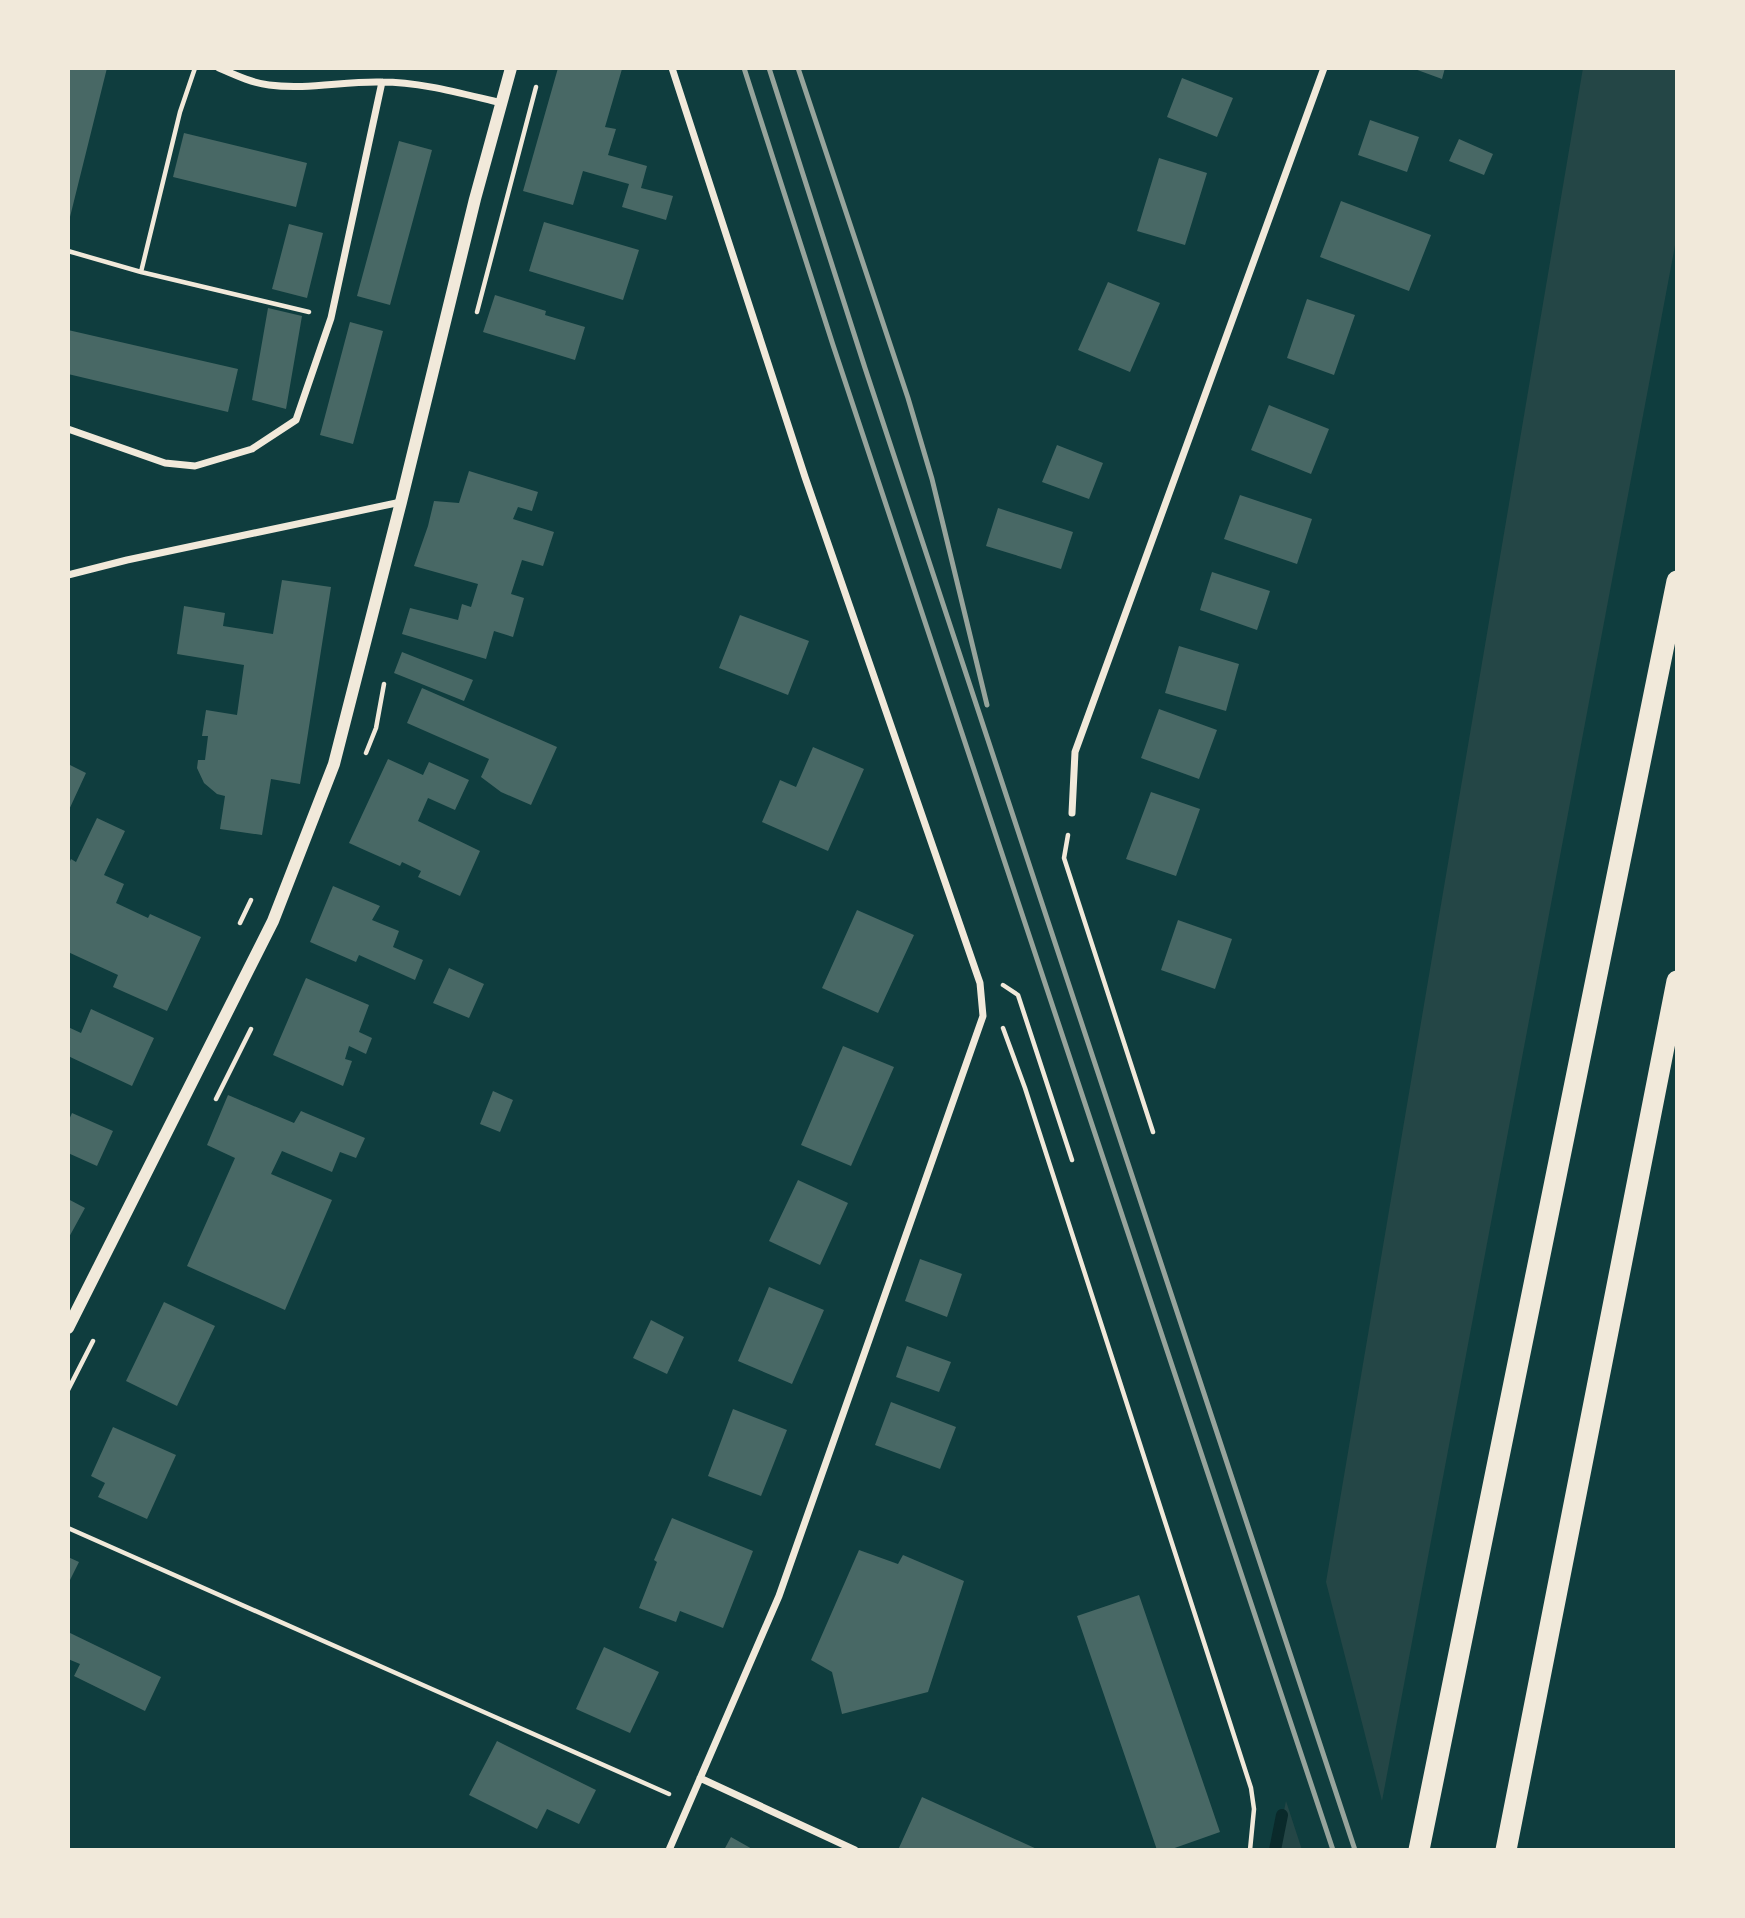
<svg xmlns="http://www.w3.org/2000/svg" width="1745" height="1918" font-family="'Fira Sans Condensed',sans-serif">
<style>
.green{fill:#244646}
.lines{fill:none;stroke-linecap:round;stroke-linejoin:round}
.stream{stroke:#0a2a2b;stroke-width:12}
.building{fill:#486865}
.path{stroke:#f1e9da;stroke-width:4.5}
.minor{stroke:#f1e9da;stroke-width:7}
.tertiary{stroke:#f1e9da;stroke-width:12}
.motorway{stroke:#f1e9da;stroke-width:21}
.rail{stroke:#97a49c;stroke-width:5}
</style>
<rect width="100%" height="100%" fill="#0f3d3e"/>
<!-- green -->
<path class="green" d="M1583,68H1677V235L1382,1801L1326,1582Z
M1286,1801L1302,1850H1276Z"/>
<g class="lines">
<!-- stream -->
<path class="stream" d="M1275,1850L1282,1815"/>
</g>
<!-- building -->
<path class="building" d="M68,68H107L69,221H68Z
M558,68L622,69L605,127L616,129L608,155L647,166L641,188L673,196L666,220L622,207L629,184L583,171L573,205L523,191Z
M1412,68H1445L1442,79Z
M1182,78L1233,98L1217,137L1167,117Z
M1370,120L1419,137L1407,172L1358,155Z
M184,133L307,163L296,207L173,177Z
M1459,139L1493,154L1484,175L1449,161Z
M399,141L432,150L390,305L357,296Z
M1159,158L1207,173L1185,245L1137,231Z
M1341,201L1431,235L1409,291L1320,257Z
M544,222L639,250L623,300L529,271Z
M289,224L323,233L307,298L272,289Z
M1108,282L1160,303L1130,372L1078,350Z
M495,295L546,311L545,315L585,327L575,360L483,332Z
M1307,299L1355,315L1334,375L1287,358Z
M268,308L302,316L286,409L252,400Z
M350,322L383,331L353,444L320,435Z
M68,330L238,369L228,412L68,374Z
M1269,405L1329,429L1311,474L1251,450Z
M1057,445L1103,463L1089,499L1042,482Z
M469,471L538,492L532,511L518,507L513,519L554,532L543,566L522,560L511,594L524,598L513,637L494,631L486,659L402,634L410,608L458,620L462,604L471,607L478,584L414,566L428,526L434,501L459,503Z
M1240,495L1312,519L1297,564L1224,539Z
M998,508L1073,532L1061,569L986,546Z
M1212,572L1270,591L1257,630L1200,610Z
M282,580L331,587L300,784L271,779L262,835L220,829L225,796L217,794L204,783L197,768L198,760H205L208,736H202L206,710L237,715L244,665L177,654L184,606L225,613L223,626L273,634Z
M740,615L809,641L788,695L719,668Z
M1179,646L1239,664L1226,711L1165,693Z
M402,652L473,680L464,701L394,673Z
M422,688L557,747L531,805L501,792L481,777L489,759L407,723Z
M1159,709L1217,730L1199,779L1141,758Z
M813,747L864,769L828,851L762,822L780,780L796,787Z
M388,759L423,775L429,762L469,780L455,810L428,798L418,821L480,851L460,896L418,877L421,871L402,862L400,866L349,843Z
M68,764L86,773L68,812Z
M1151,792L1200,809L1176,876L1126,859Z
M97,818L125,831L104,875L124,884L116,903L148,918L150,914L201,937L167,1011L113,987L118,975L68,952V865L71,859L76,862Z
M333,886L380,906L372,920L399,931L393,947L423,960L415,980L359,955L356,962L310,942Z
M857,910L914,935L878,1013L822,988Z
M1178,920L1232,939L1215,989L1161,970Z
M449,968L484,984L469,1018L433,1003Z
M306,978L369,1005L359,1032L372,1038L366,1054L349,1046L345,1059L352,1061L343,1086L273,1055Z
M91,1009L154,1038L132,1086L68,1056V1027L81,1033Z
M843,1046L894,1067L851,1166L801,1145Z
M493,1091L513,1100L500,1132L480,1124Z
M228,1095L294,1123L301,1111L365,1138L356,1158L340,1152L332,1172L282,1151L271,1174L332,1200L285,1310L187,1266L235,1158L207,1145Z
M72,1113L113,1131L97,1166L68,1153V1122Z
M798,1180L848,1203L820,1265L769,1241Z
M68,1199L85,1208L68,1239Z
M920,1259L962,1274L947,1317L905,1301Z
M769,1287L824,1310L792,1384L738,1361Z
M164,1302L215,1326L177,1406L126,1381Z
M651,1320L684,1337L667,1374L633,1358Z
M907,1346L951,1362L939,1392L896,1377Z
M891,1402L956,1427L940,1469L875,1445Z
M733,1409L787,1430L761,1496L708,1476Z
M113,1427L176,1455L147,1519L98,1497L105,1483L91,1476Z
M672,1518L753,1551L723,1628L680,1611L676,1622L639,1608L657,1562L654,1560Z
M859,1550L898,1564L903,1555L964,1581L928,1692L842,1714L832,1672L811,1660Z
M68,1557L79,1562L68,1584Z
M1139,1595L1220,1832L1169,1850H1157L1077,1616Z
M68,1632L161,1677L145,1711L74,1676L80,1664L68,1659Z
M604,1647L659,1672L630,1733L576,1709Z
M497,1741L596,1790L579,1824L547,1809L537,1829L469,1795Z
M922,1797L1039,1850H898Z
M731,1837L754,1850H724Z"/>
<g class="lines">
<!-- path -->
<path class="path" d="M68,251L141,272L309,312
M141,272L180,112L195,68
M477,312L536,87
M366,753L376,728L384,684
M1068,835L1064,858L1153,1132
M240,923L251,900
M1003,985L1018,995L1072,1160
M1003,1028L1025,1088L1251,1788L1254,1809L1250,1850
M216,1099L251,1029
M68,1390L93,1341
M68,1528L669,1794"/>
<!-- minor -->
<path class="minor" d="M219,68C235,75 252,83 269,85C307,90 344,81 381,82C422,82 463,94 502,103
M68,429L165,463L195,466L252,449L296,420L331,318L382,82
M68,575L127,560L401,502
M1072,813L1075,752L1324,68
M700,1778L855,1850
M669,1850L779,1596L983,1016L980,983L805,477L672,68"/>
<!-- tertiary -->
<path class="tertiary" d="M68,1328L273,921L334,764L401,502L475,199L511,68"/>
<!-- motorway -->
<path class="motorway" d="M1419,1850L1677,581
M1506,1850L1677,981"/>
<!-- rail -->
<path class="rail" d="M744,68L833,345L1333,1850
M769,68L865,368L1355,1850
M798,68L908,398L932,479L987,705"/>
</g>
<!-- border -->
<rect width="1745" height="1918" fill="none" stroke="#f1e9da" stroke-width="140"/>
</svg>
